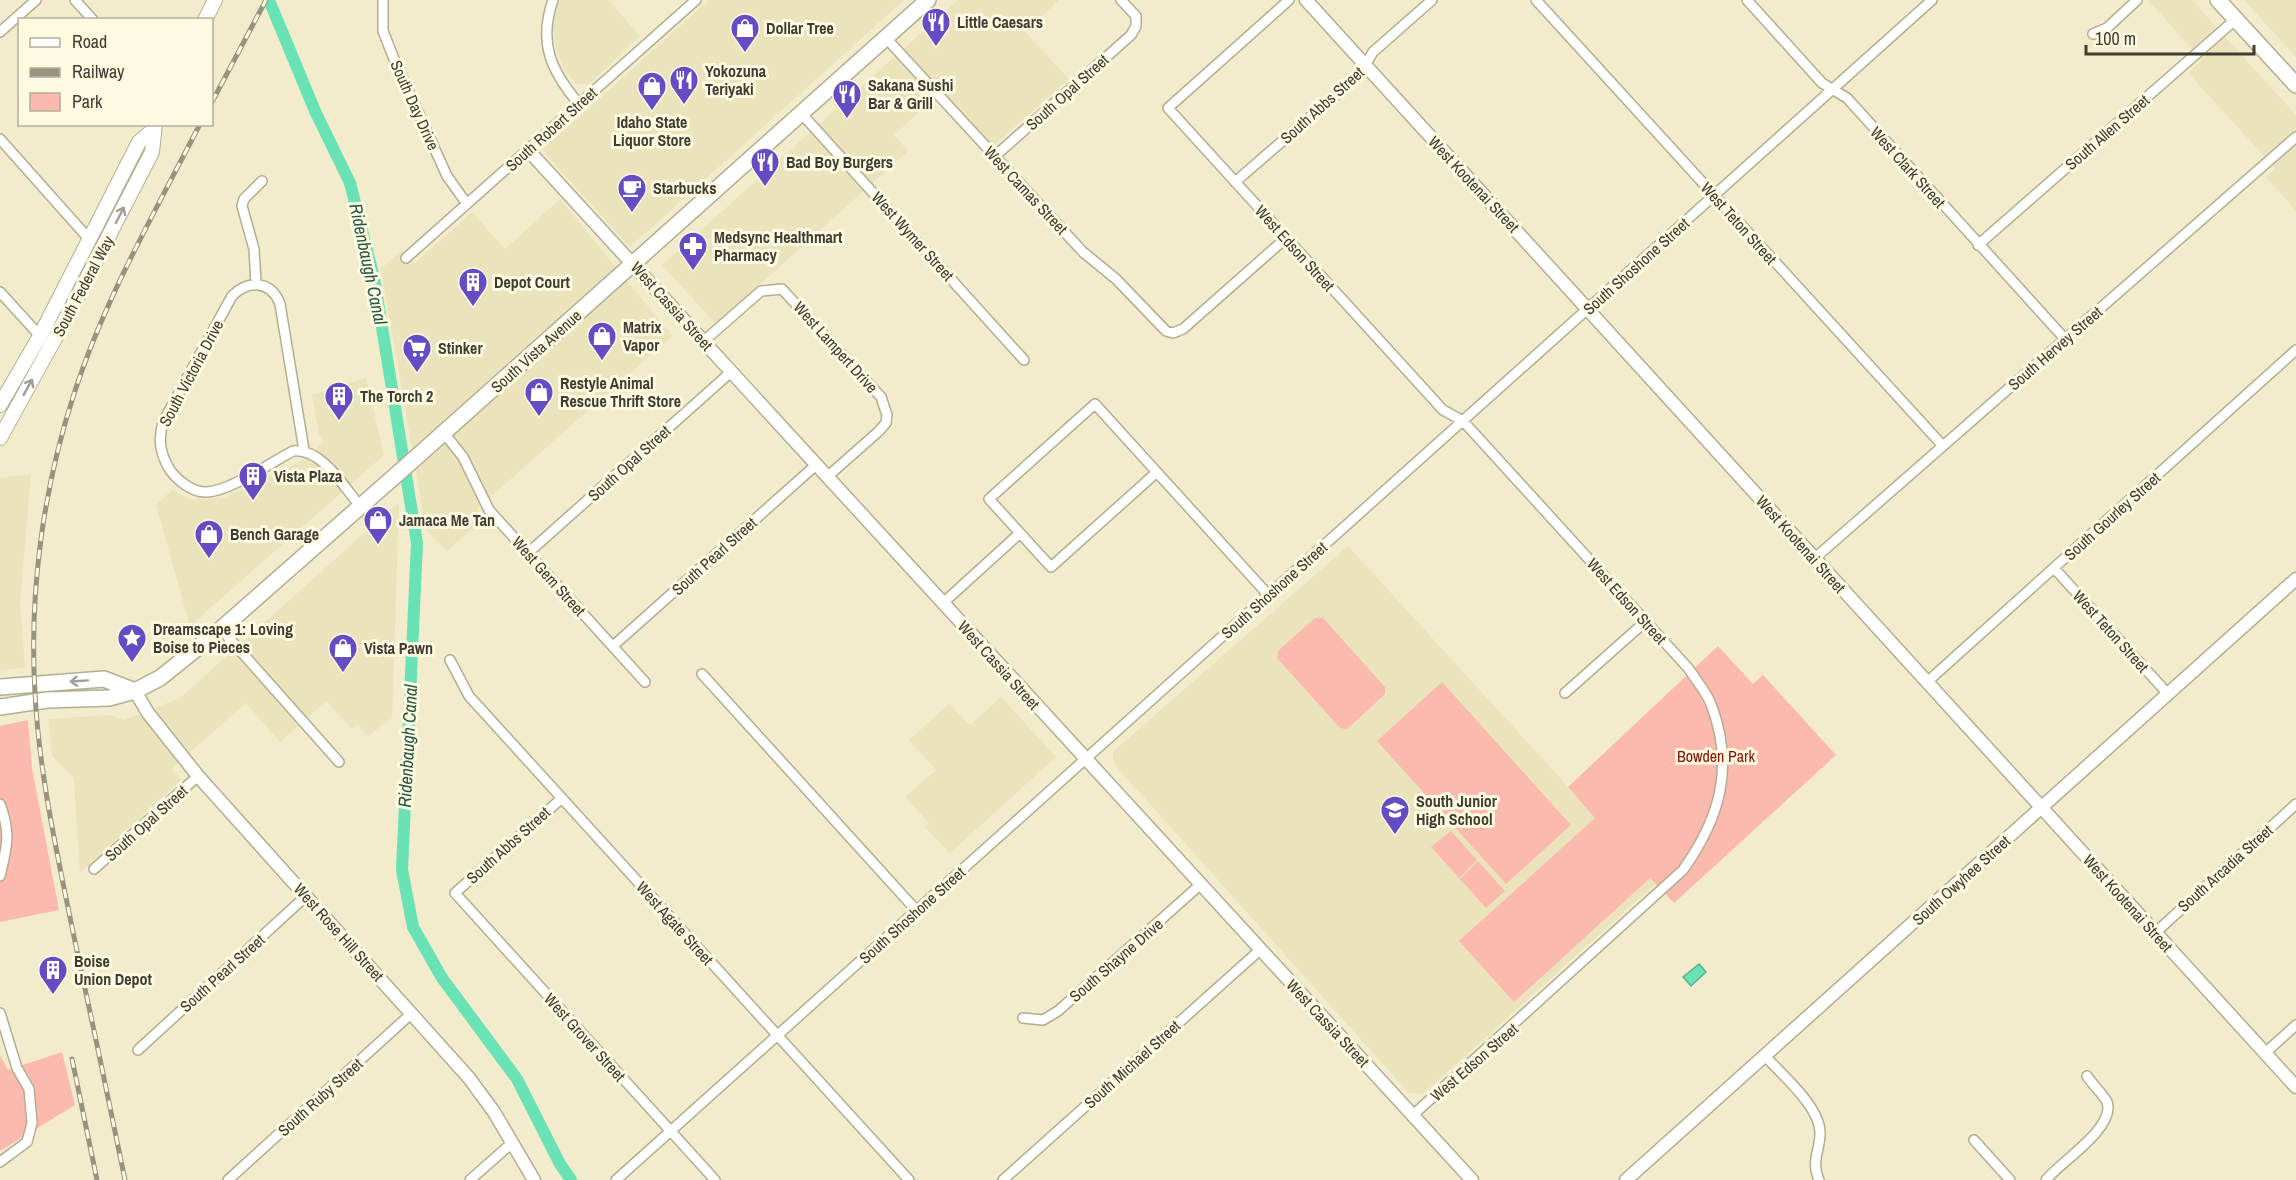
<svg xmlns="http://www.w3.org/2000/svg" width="2296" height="1180" font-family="'Archivo Narrow',sans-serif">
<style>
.built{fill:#eae3bc}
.green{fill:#fcbaae}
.water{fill:#69e2b5;stroke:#5cb08d;stroke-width:1.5}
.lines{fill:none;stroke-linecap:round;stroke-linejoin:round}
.canal{stroke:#69e2b5;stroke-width:12}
.minor-casing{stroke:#b3ae91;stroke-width:12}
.tertiary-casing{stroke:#b3ae91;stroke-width:15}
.secondary-casing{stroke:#b3ae91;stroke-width:16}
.primary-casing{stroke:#b3ae91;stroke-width:18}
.minor{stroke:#fff;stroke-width:9}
.tertiary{stroke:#fff;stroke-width:12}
.secondary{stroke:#fff;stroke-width:14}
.primary{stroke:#fff;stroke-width:15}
.rail-casing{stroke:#97937e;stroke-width:5}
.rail{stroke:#fef9e1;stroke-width:3;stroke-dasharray:9;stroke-linecap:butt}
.oneway{stroke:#9f9e98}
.labels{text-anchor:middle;stroke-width:6;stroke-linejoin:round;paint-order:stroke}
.poi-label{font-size:16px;font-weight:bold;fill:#3f3d31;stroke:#fef9e1;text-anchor:start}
.street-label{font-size:16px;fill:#3f3d31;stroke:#fef9e1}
.park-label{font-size:16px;fill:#8b0f05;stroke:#fef9e1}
.water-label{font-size:18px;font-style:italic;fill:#265845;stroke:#fef9e1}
</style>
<rect width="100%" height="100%" fill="#f2eccd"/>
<!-- built -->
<path class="built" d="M560,0H608L640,36L589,84H576L563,68L556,48L553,27Z
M709,0H904L630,247L542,150Z
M958,0H1059L1025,32L1069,79L992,147L942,91L894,135L908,151L716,324L662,265Z
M2148,0H2192L2296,115V211L2266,177L2275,168L2188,73L2202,60Z
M2244,0H2296V57Z
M560,199L672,336L477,509L482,520L447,551L426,529L381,269L402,250L414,264L472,212L505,249Z
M366,378L384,455L190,626L156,505L172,490L190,499L224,498L305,459L324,442L319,434L312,395Z
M31,474L20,605L25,667L0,671V478Z
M399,502L392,718L368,736L357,724L352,729L326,701L280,742L246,703L172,768L181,780L80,873L74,778L52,756L48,719L110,715L124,720L180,698Z
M1348,546L1656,883L1423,1094L1409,1093L1115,765L1113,758V752Z
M1001,697L1056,757L950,853L925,827L929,823L905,797L936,770L909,740L949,704L970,725Z"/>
<!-- green -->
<path class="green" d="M1315,618H1323L1385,687V694L1347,729L1340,728L1277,658L1278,651Z
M1718,646L1753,684L1763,675L1836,755L1674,903L1650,878L1514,1002L1459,941L1595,818L1568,787Z
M1442,682L1571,825L1506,884L1377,741Z
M28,720L32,768L59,910L0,922V726Z
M1451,831L1477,860L1459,878L1431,847Z
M1478,861L1505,891L1486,908L1460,879Z
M62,1052L75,1105L0,1151V1055L8,1070Z"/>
<!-- water -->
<path class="water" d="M1699,964L1706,972L1691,986L1683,977Z"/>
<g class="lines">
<!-- canal -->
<path class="canal" d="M269,0L315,111L350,183L374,278L417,543L402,870L413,927L442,978L517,1079L560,1164L571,1180"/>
<!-- minor casing -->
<g class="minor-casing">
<path id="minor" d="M75,0L93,20
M383,0V31L394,59L447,176L467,204
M553,0C538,43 551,71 579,104
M1289,0L1168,108L1443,410L1463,421L1689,669C1696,680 1706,692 1711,704C1735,767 1720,818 1683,870L1413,1115
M1536,0L1943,446
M1747,0L1822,83L1847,98L2065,339
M0,32L36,0
M2093,34L2107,28L2137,0
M886,38L1083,252L1116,279L1166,331L1173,333L1183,329L1286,238
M801,113L1024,360
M0,139L89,239
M994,157L1131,35L1136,26V16L1121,0
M1235,182L1360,74L1373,52L1432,0
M1978,245L2236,19
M406,258L696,0
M256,283L254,249L242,206L244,199L262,181
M0,292L40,336
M705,340L761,291L782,289L881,397L887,415L886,423L878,432L827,477
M444,433L463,457L489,510L645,682
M304,450L280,304C271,280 248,280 232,296L163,422C158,440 160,454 170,470C177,480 192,492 205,492C227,493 272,462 293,451C322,448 343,486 360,506
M1157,472L1051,567L989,499L1095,404L1262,588L1268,595
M528,553L731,372
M1815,558L2296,137
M2054,568L2168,694
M943,603L1020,533
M221,629L339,762
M613,646L816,465
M450,660L469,696L909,1180
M702,674L916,910
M1927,682L2296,350
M1565,693L1646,621
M562,798L455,893L715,1180
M0,804C11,833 7,847 0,876
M94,869L198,776
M2155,933L2296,804
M0,1013L17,1068L29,1089L32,1123L27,1142L0,1162
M1023,1018L1043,1020L1058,1011L1201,884
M138,1050L306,896
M2265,1053L2296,1025
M1765,1056C1782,1075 1822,1108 1820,1135C1819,1153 1811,1162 1819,1180
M1974,1140L2010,1180
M228,1180L412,1013
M470,1180L512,1143
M616,1180L1932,0
M1003,1180L1261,949
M2046,1180C2060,1162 2116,1128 2107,1102C2103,1094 2092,1084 2087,1076"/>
</g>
<!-- tertiary casing -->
<g class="tertiary-casing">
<path id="tertiary" d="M1306,0L2296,1087
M528,150L1472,1180
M135,691L148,713L198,776L469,1078L494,1112L534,1180
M1626,1180L2296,579"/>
</g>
<!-- secondary casing -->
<g class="secondary-casing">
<path id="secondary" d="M205,20L215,0
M0,405L40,336L139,142L153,130
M0,438L70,311L152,152L155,124"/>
</g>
<!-- primary casing -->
<g class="primary-casing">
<path id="primary" d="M2218,0L2296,85
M0,687L104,679L135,691
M0,707L47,700L109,698L135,691L160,678L221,629L412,461L928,0"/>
</g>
<!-- minor -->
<use href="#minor" class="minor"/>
<!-- tertiary -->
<use href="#tertiary" class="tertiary"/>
<!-- secondary -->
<use href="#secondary" class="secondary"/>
<!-- primary -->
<use href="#primary" class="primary"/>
<!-- rail casing -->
<g class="rail-casing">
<path id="rail" d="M212,102L266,0
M72,1059L97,1180
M125,1180C108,1097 91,1015 73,932C57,853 39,773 35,693C29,593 43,489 74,394C104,300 155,212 200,124"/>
</g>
<!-- rail -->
<use href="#rail" class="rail"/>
</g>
<!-- one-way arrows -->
<defs><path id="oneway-shaft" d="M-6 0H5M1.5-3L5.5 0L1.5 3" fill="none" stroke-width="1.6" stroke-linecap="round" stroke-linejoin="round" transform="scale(1.5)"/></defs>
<g class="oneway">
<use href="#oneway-shaft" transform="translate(120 215) rotate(-63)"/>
<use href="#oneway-shaft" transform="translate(28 387) rotate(-61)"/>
<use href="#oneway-shaft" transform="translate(79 681) rotate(176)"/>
</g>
<!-- icons -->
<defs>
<g id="restaurant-pin" transform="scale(1.5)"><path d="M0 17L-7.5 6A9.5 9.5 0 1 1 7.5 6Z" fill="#654cc5" stroke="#fef9e1"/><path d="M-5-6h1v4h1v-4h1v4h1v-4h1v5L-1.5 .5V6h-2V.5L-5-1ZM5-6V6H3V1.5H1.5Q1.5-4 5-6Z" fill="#fff"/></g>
<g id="shop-pin" transform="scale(1.5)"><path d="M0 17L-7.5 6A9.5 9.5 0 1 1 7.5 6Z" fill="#654cc5" stroke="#fef9e1"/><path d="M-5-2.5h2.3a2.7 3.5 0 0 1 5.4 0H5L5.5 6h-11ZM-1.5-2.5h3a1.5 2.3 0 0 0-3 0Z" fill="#fff"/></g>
<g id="cafe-pin" transform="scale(1.5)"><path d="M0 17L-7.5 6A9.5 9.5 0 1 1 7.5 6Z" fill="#654cc5" stroke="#fef9e1"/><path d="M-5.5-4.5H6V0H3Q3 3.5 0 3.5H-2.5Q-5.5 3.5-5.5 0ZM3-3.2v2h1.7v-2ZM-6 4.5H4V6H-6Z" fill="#fff"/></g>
<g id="pharmacy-pin" transform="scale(1.5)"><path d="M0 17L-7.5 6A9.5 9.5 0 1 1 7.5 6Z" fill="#654cc5" stroke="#fef9e1"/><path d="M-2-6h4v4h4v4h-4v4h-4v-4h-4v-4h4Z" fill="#fff"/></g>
<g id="building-pin" transform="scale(1.5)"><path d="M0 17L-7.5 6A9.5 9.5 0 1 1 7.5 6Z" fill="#654cc5" stroke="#fef9e1"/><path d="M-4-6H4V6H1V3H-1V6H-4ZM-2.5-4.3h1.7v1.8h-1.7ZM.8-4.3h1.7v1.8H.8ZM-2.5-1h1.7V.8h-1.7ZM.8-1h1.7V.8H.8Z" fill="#fff"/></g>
<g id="supermarket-pin" transform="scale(1.5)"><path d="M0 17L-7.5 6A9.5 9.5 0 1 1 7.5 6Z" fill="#654cc5" stroke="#fef9e1"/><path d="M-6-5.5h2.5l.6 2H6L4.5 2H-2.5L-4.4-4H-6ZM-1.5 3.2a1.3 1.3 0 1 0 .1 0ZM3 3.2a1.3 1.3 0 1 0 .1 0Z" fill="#fff"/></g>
<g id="sight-pin" transform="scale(1.5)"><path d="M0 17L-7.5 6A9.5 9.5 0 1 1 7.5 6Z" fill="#654cc5" stroke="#fef9e1"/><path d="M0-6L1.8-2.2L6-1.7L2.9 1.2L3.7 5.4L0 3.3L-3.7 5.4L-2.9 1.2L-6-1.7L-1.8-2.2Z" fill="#fff"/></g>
<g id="school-pin" transform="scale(1.5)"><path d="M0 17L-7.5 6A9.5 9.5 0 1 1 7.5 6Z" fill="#654cc5" stroke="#fef9e1"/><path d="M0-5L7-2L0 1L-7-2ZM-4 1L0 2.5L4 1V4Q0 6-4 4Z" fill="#fff"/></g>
</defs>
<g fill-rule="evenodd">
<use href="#restaurant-pin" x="936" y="22"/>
<use href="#shop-pin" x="745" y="28"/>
<use href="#restaurant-pin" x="684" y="80"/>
<use href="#shop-pin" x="652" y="86"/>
<use href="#restaurant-pin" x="847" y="94"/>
<use href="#restaurant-pin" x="765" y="162"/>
<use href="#cafe-pin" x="632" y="188"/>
<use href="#pharmacy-pin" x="693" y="246"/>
<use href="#building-pin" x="473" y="282"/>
<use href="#shop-pin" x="602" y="336"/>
<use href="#supermarket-pin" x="417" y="348"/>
<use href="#shop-pin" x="539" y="392"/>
<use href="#building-pin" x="339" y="396"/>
<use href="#building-pin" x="253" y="476"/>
<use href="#shop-pin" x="378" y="520"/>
<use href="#shop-pin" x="209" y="534"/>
<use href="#sight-pin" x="132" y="638"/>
<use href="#shop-pin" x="343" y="648"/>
<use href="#school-pin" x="1395" y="810"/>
<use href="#building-pin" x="53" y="970"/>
</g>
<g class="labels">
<!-- poi labels -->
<g class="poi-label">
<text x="957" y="28">Little Caesars</text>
<text x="766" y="34">Dollar Tree</text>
<text x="705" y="77">Yokozuna<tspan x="705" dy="18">Teriyaki</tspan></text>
<text x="868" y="91">Sakana Sushi<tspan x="868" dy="18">Bar &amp; Grill</tspan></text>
<text x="652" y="128" text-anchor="middle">Idaho State<tspan x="652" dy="18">Liquor Store</tspan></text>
<text x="786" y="168">Bad Boy Burgers</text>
<text x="653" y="194">Starbucks</text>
<text x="714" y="243">Medsync Healthmart<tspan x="714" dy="18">Pharmacy</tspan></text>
<text x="494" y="288">Depot Court</text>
<text x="623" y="333">Matrix<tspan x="623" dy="18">Vapor</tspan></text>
<text x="438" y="354">Stinker</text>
<text x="560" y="389">Restyle Animal<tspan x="560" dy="18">Rescue Thrift Store</tspan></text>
<text x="360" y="402">The Torch 2</text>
<text x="274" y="482">Vista Plaza</text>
<text x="399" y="526">Jamaca Me Tan</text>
<text x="230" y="540">Bench Garage</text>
<text x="153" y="635">Dreamscape 1: Loving<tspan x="153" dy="18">Boise to Pieces</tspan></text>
<text x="364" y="654">Vista Pawn</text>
<text x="1416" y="807">South Junior<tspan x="1416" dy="18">High School</tspan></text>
<text x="74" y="967">Boise<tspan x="74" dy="18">Union Depot</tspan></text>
</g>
<!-- street labels -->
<g class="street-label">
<text transform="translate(1067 92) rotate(-42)" y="6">South Opal Street</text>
<text transform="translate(415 105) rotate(66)" y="6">South Day Drive</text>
<text transform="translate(1322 105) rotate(-42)" y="6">South Abbs Street</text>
<text transform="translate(551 129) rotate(-42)" y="6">South Robert Street</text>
<text transform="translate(2107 132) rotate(-41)" y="6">South Allen Street</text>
<text transform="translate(1908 167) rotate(48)" y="6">West Clark Street</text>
<text transform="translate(1474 184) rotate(47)" y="6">West Kootenai Street</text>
<text transform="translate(1026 190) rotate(47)" y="6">West Camas Street</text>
<text transform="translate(1739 223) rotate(48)" y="6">West Teton Street</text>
<text transform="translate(913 236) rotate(48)" y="6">West Wymer Street</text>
<text transform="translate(1295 248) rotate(48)" y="6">West Edson Street</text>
<text transform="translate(1636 266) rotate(-42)" y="6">South Shoshone Street</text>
<text transform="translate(83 286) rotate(-62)" y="6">South Federal Way</text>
<text transform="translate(672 306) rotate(48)" y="6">West Cassia Street</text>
<text transform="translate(836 347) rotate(48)" y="6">West Lampert Drive</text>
<text transform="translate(2055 348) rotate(-41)" y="6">South Hervey Street</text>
<text transform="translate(536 351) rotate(-42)" y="6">South Vista Avenue</text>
<text transform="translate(191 373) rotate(-62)" y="6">South Victoria Drive</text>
<text transform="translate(629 463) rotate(-42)" y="6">South Opal Street</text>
<text transform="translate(2112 516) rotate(-42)" y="6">South Gourley Street</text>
<text transform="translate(1801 544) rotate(48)" y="6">West Kootenai Street</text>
<text transform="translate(714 556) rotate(-42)" y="6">South Pearl Street</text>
<text transform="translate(549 576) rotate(48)" y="6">West Gem Street</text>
<text transform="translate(1274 590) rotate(-42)" y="6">South Shoshone Street</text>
<text transform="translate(1627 601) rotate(48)" y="6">West Edson Street</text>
<text transform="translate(2111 631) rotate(48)" y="6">West Teton Street</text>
<text transform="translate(999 665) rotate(48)" y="6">West Cassia Street</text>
<text transform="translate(146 823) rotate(-42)" y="6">South Opal Street</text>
<text transform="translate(508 845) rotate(-42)" y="6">South Abbs Street</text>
<text transform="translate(2225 868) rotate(-42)" y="6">South Arcadia Street</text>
<text transform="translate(1961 880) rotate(-42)" y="6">South Owyhee Street</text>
<text transform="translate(2128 903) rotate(48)" y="6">West Kootenai Street</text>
<text transform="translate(912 915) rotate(-42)" y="6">South Shoshone Street</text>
<text transform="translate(675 923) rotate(48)" y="6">West Agate Street</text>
<text transform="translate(339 932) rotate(48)" y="6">West Rose Hill Street</text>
<text transform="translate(1116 960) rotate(-41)" y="6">South Shayne Drive</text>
<text transform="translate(222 973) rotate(-42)" y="6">South Pearl Street</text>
<text transform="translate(1328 1023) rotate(47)" y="6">West Cassia Street</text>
<text transform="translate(585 1037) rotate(48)" y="6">West Grover Street</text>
<text transform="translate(1474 1062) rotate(-41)" y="6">West Edson Street</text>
<text transform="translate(1132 1064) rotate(-42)" y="6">South Michael Street</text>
<text transform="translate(320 1097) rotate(-42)" y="6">South Ruby Street</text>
</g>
<!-- park labels -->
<g class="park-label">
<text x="1716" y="762">Bowden Park</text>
</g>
<!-- water labels -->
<g class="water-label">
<text transform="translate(368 264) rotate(78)" y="6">Ridenbaugh Canal</text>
<text transform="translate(408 746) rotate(-87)" y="6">Ridenbaugh Canal</text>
</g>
</g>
<!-- legend -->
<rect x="18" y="18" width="195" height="108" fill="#fef9e1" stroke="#b2ae9b" stroke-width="1.5"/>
<rect x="30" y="38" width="30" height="9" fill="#ffffff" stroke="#b2ae9b" stroke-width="1.5"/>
<text x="72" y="48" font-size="18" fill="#3f3d31">Road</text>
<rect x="30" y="68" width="30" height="9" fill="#97937e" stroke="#b2ae9b" stroke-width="1.5"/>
<text x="72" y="78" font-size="18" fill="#3f3d31">Railway</text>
<rect x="30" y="93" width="30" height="18" fill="#fcbaae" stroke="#b2ae9b" stroke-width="1.5"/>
<text x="72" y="108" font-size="18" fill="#3f3d31">Park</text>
<!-- scale -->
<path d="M2086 45v9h168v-9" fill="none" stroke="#3f3d31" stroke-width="3"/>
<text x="2095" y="45" font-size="18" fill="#3f3d31" stroke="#fef9e1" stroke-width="4.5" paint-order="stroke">100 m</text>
</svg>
